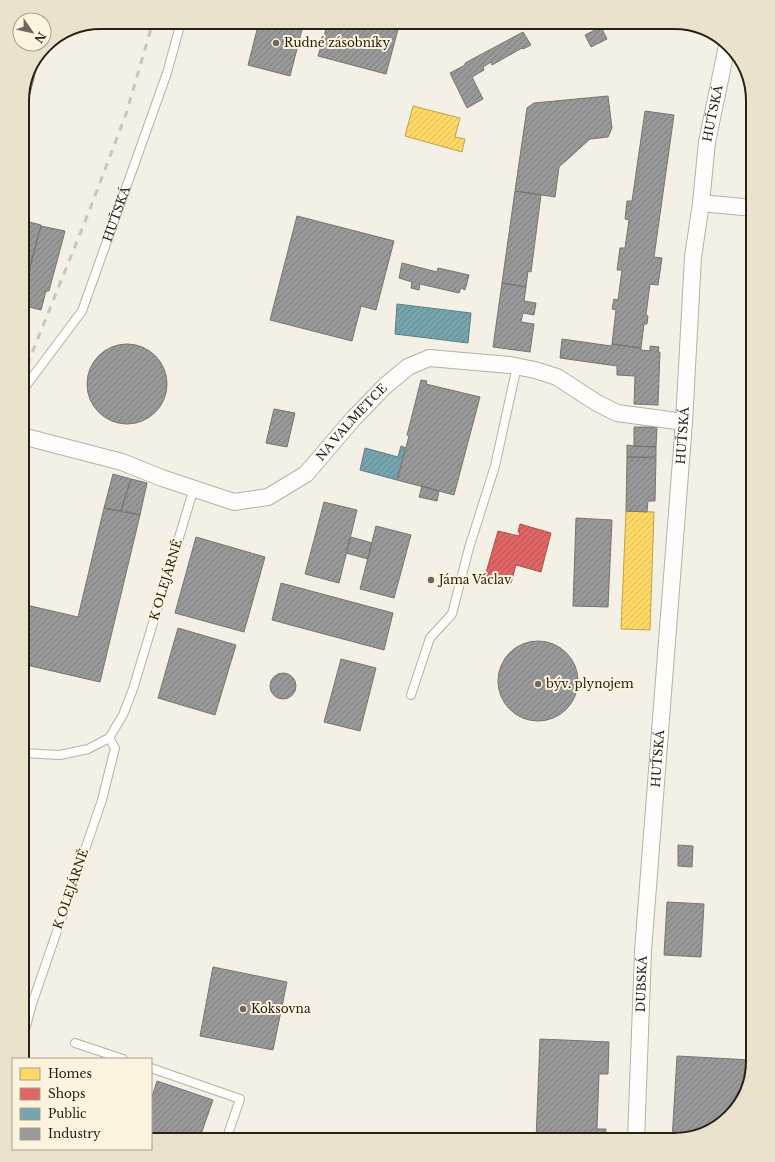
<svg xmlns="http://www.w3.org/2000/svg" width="775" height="1162" font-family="'Libre Baskerville',serif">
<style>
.homes{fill:url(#homes-hatch);stroke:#bea24d}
.shops{fill:url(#shops-hatch);stroke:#a8514d}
.public{fill:url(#public-hatch);stroke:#5e7d80}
.industry{fill:url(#industry-hatch);stroke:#777571}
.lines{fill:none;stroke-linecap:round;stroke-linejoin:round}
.service-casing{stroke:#b6b1a6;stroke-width:10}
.minor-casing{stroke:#b6b1a6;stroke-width:18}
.service{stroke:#fefdfb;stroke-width:8}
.minor{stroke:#fefdfb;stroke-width:16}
.rail{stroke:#c6c5c1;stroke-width:3;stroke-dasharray:7 7;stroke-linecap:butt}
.poi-dot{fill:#6f695d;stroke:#fcf3de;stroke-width:1.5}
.labels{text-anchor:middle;stroke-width:4;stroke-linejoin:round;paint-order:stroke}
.poi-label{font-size:12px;fill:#272114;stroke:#fcf3de;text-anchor:start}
.street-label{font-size:12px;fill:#272114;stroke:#fcf3de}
.rim{fill:none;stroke:#272114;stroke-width:2}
</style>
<defs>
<pattern id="homes-hatch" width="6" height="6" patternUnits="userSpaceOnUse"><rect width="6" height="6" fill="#ffd966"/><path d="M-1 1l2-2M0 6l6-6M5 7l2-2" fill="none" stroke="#dbba58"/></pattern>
<pattern id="shops-hatch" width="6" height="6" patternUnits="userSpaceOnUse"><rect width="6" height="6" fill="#e06666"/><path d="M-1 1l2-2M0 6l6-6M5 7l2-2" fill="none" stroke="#b65453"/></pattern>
<pattern id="public-hatch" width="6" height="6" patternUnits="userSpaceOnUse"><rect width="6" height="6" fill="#76a5af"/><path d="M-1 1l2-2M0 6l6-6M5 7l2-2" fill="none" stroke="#61868d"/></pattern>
<pattern id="industry-hatch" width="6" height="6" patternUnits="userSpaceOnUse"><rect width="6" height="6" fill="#999"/><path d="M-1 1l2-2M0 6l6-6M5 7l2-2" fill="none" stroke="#7d7c7c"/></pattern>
</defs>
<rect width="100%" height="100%" fill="#f5f0e5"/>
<!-- homes -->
<path class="homes" d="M413,106L460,118L455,137L465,139L462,152L405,136Z
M626,511L654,512L650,630L621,629Z"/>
<!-- shops -->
<path class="shops" d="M520,524L551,533L541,572L516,565L511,583L485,576L498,531L519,536L520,533L518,532Z"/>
<!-- public -->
<path class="public" d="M397,304L471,313L468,343L395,334Z
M401,446L406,448L397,480L360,470L365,448L398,457Z"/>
<!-- industry -->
<path class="industry" d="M259,22H304L290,76L248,65Z
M328,22H400L386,74L318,56Z
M601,27L607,39L591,47L585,35Z
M523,32L531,45L523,49L522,48L492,65L491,62L483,67L484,70L472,77L483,99L467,108L450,73L465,65V63Z
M30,68L36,70L23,121L22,96L28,70Z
M608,96L612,128L608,137L590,139L559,167L555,197L515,191L527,108L534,103Z
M645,111L674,115L654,257L662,258L658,285L650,284L646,315L648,316L647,324H644L641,348L612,344L616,310L612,309L614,299L618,300L622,270H617L620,248H625L629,220L625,219L627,201H632Z
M515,191L541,195L531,272L528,271L526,287L502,283Z
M297,216L394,241L376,310L361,306L352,341L270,320Z
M22,220L41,225L25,285L22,284Z
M41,226L65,231L49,291H46L41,310L29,307L30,300L22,297Z
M402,263L437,272L438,268L469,275L465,290L461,288L459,293L420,284L419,290L411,288L412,282L399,278Z
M502,283L526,287L524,301L536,303L534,315L523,313L521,322L534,324L530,352L493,347Z
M562,339L611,346L612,344L641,348V350L650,351V346L659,347L658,352H660L658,405L634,404L635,376L617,375V366L560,358Z
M87 384a40 40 0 1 1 80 0a40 40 0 1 1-80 0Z
M421,380L427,381L426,384L480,397L454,495L397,480L409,436L407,435Z
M274,409L295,413L287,447L266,443Z
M634,427H657L656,447L634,446Z
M627,445L634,446L656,447V457H627Z
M627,457L656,458L655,501H648L647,512L626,511Z
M113,474L131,479L121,511L104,508Z
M131,479L147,483L140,515L121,510Z
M422,486L439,491L437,501L419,497Z
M324,502L357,510L339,583L305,574Z
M104,508L140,515L100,682L22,664V604L78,617Z
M576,518L612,520L608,607L573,606Z
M376,526L411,535L394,598L360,589Z
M196,537L265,557L244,632L175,613Z
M351,537L372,543L368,559L346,553Z
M281,583L393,613L384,650L272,620Z
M178,628L236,645L215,715L158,698Z
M498 681a40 40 0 1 1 80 0a40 40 0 1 1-80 0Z
M341,659L376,668L360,731L324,722Z
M270 686a13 13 0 1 1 26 0a13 13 0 1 1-26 0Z
M678,845L693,846L692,867L678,866Z
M667,902L704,904L701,957L664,955Z
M213,967L287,982L273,1050L200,1036Z
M540,1039L609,1042L608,1074H599L597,1129H606L605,1140H536Z
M677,1056L751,1060L750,1074L742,1101L713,1130L672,1140Z
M157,1081L213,1100L199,1140H151V1100Z"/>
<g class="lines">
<!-- service casing -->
<g class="service-casing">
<g id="service">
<path id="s1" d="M22,391L82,311L167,73L181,22"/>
<path d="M411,695L430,638L452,614L469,548L495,466L517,366"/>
<path d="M22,753L60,755L88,749L109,738L123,715L133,689L194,488"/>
<path d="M22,1041L32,1004L102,800L115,748L109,738"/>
<path d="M75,1043L123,1059"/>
<path d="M151,1068L240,1099L226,1140"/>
</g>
</g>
<!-- minor casing -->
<g class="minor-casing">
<g id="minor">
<path d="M701,203L753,208"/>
<path id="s2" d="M22,436L122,462L162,478L234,502L268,497L306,474L353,419L385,386L408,367L429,358L510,365L535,370L557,377L597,403L617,413L684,422"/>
<path id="s3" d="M636,1140L643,951L684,422L693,257L701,203L707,142L727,46"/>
</g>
</g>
<!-- service -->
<use href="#service" class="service"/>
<!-- minor -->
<use href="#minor" class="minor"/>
<!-- rail -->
<path class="rail" d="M22,378L90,209L126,114L153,22"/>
</g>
<!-- markers -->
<g class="poi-dot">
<circle cx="276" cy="43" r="4"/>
<circle cx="431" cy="580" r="4"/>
<circle cx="538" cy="684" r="4"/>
<circle cx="243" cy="1009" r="4"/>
</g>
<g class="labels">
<!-- poi labels -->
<g class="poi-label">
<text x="284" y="47">Rudné zásobníky</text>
<text x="439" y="584">Jáma Václav</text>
<text x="546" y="688">býv. plynojem</text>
<text x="251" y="1013">Koksovna</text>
</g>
<!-- street labels -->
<g class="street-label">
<text dy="4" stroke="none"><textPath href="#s3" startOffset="1030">HUŤSKÁ</textPath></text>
<text dy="4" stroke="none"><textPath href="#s1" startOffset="203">HUŤSKÁ</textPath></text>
<text dy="4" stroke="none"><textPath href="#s2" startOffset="370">NA VALMETCE</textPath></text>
<text dy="4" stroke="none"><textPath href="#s3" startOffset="706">HUŤSKÁ</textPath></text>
<text transform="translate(166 580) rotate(-73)" y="4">K OLEJÁRNĚ</text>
<text dy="4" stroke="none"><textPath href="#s3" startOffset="382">HUŤSKÁ</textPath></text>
<text transform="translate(71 889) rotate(-71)" y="4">K OLEJÁRNĚ</text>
<text dy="4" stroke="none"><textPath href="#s3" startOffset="156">DUBSKÁ</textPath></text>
</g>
</g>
<!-- crop -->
<path d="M0 0H775V1162H0ZM101 29H674A72 72 0 0 1 746 101V1061A72 72 0 0 1 674 1133H101A72 72 0 0 1 29 1061V101A72 72 0 0 1 101 29Z" fill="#ebe2ce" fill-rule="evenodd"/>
<path class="rim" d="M101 29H674A72 72 0 0 1 746 101V1061A72 72 0 0 1 674 1133H101A72 72 0 0 1 29 1061V101A72 72 0 0 1 101 29Z"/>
<!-- legend -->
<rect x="12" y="1058" width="140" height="92" fill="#fcf3de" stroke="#a79f8d"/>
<rect x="20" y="1068" width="20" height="12" fill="#ffd966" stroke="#a79f8d"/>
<text x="48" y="1078" font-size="12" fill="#272114">Homes</text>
<rect x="20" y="1088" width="20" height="12" fill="#e06666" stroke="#a79f8d"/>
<text x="48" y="1098" font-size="12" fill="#272114">Shops</text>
<rect x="20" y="1108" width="20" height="12" fill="#76a5af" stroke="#a79f8d"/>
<text x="48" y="1118" font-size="12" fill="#272114">Public</text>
<rect x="20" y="1128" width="20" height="12" fill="#999999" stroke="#a79f8d"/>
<text x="48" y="1138" font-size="12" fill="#272114">Industry</text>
<!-- north arrow -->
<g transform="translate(32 32) rotate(124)"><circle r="19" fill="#fcf3de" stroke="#a79f8d"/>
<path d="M0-3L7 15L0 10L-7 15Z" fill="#6f695d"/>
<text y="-6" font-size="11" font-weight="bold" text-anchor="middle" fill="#272114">N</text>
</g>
</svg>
